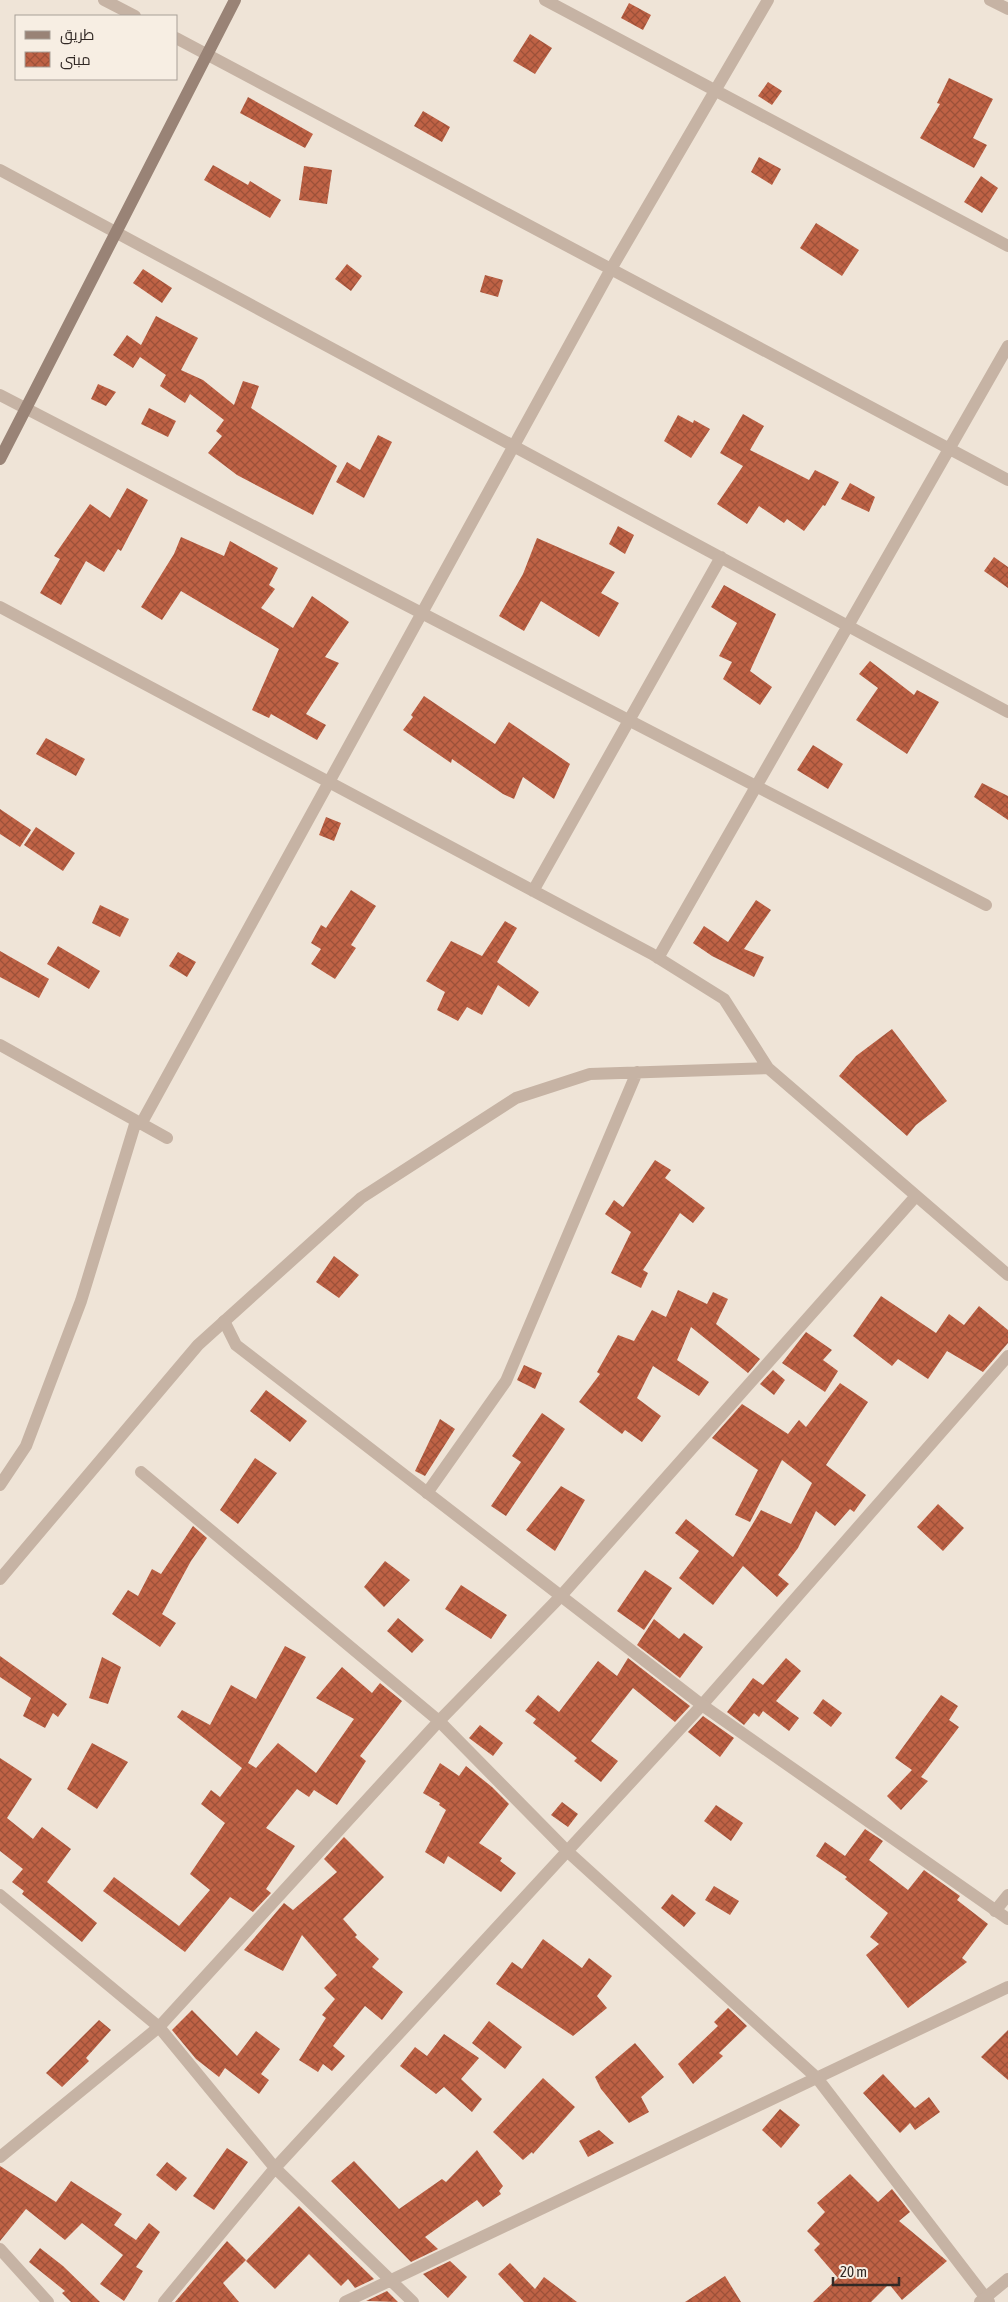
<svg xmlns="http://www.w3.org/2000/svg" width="1008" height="2302" font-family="'Asap Condensed',Cairo,sans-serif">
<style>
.building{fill:url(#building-cross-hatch)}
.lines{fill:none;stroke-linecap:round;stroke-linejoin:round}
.minor{stroke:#c6b3a4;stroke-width:12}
.tertiary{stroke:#c6b3a4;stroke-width:12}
.secondary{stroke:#998376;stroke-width:12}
</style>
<defs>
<pattern id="building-cross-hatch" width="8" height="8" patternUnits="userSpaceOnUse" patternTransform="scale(1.25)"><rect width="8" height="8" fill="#bf6245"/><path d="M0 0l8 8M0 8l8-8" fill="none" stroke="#9c5139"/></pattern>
</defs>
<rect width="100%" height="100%" fill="#efe4d7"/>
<!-- building -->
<path class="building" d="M629,3L651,15L643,30L621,18Z
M530,34L552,48L535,74L513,61Z
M949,78L993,99L973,138L987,145L974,168L920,138L940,104L937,103Z
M768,82L782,91L772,105L758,96Z
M248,97L313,134L305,148L240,113Z
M423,111L450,127L442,142L414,126Z
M759,157L781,169L772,185L751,172Z
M213,165L248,185L250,181L281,200L270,218L204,180Z
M304,166L332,170L327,204L299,200Z
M981,176L998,188L982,213L964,202Z
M816,223L859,250L842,276L800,248Z
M347,264L362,276L351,291L335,279Z
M143,269L172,288L162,303L133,283Z
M485,275L503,280L498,297L480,292Z
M156,316L198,338L181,370L203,380L234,405L243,381L259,386L251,408L337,466L313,515L237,475L208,453L222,436L216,431L224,420L190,394L185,403L160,386L166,375L140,357L133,368L113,355L127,335L141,345Z
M98,384L116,392L106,406L91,399Z
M149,408L176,421L168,437L141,424Z
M743,414L764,426L750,450L809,480L815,470L839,482L825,506L823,505L804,531L787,519L784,523L759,506L747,524L717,504L743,466L720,453Z
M678,415L693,423L694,420L710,429L691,458L664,441Z
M378,435L392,442L364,498L336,482L347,462L360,470Z
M850,483L875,497L869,512L841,499Z
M127,488L148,500L121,551L118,549L104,572L86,561L61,605L40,593L60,559L54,556L90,504L110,518Z
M618,526L634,535L625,554L609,544Z
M181,537L224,556L230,541L278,568L269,585L275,589L261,608L293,628L312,596L349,622L325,657L339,663L306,714L326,725L317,740L271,714L269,718L252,710L279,649L181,591L162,620L141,607L174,554Z
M537,538L615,572L601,593L619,603L599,637L541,601L524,631L499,616L523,574Z
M994,557L1008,567V588L984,571Z
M724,585L776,614L750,671L772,687L760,705L723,679L732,662L719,656L737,623L711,607Z
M870,661L914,695L917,690L939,702L907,754L856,720L878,688L859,674Z
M424,696L495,744L509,722L570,764L554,799L523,777L514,799L503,794L452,759L451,763L403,730L413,717L411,715Z
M46,738L85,759L76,776L36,754Z
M813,745L843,764L828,789L797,770Z
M982,783L1008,796V820L974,797Z
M0,809L31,830L20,847L0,834Z
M326,817L341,823L334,841L319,835Z
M36,827L75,853L63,871L24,845Z
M351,890L376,906L351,945L356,948L335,979L311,964L321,949L311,943L321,925L326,928Z
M756,900L771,910L744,949L764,957L754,977L712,956L693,943L704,926L728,942Z
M100,905L129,919L120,937L92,923Z
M505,921L517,928L497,962L539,992L529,1007L498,985L482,1015L467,1007L458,1021L437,1010L445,992L426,981L451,941L482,956Z
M58,946L100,971L89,989L47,964Z
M0,951L49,979L39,998L0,977Z
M178,952L196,962L187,977L169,966Z
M892,1029L947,1101L916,1125L907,1136L839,1076L856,1056Z
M655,1160L671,1170L665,1178L705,1208L693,1223L680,1213L643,1270L648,1273L641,1288L611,1273L631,1232L605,1214L614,1200L623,1207Z
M334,1256L359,1275L339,1298L316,1282Z
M678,1290L707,1304L713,1292L728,1299L716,1324L760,1359L748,1373L691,1327L677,1360L709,1382L699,1396L653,1366L637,1398L661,1416L642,1442L625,1430L622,1434L579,1402L600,1374L597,1372L618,1335L634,1341L652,1310L666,1317Z
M881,1296L936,1333L949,1314L964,1325L979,1306L1008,1330V1343L983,1372L947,1351L928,1379L898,1359L892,1366L853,1336Z
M806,1332L832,1350L823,1360L838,1371L825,1392L782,1363Z
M524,1365L542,1373L535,1389L517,1380Z
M773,1370L785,1380L774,1395L760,1384Z
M840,1383L868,1402L826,1465L866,1495L854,1512L850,1509L835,1526L816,1511L798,1548L778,1575L789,1584L777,1597L743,1566L713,1605L679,1578L699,1551L675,1533L686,1519L733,1557L761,1510L791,1524L812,1483L782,1460L750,1522L735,1515L758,1470L712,1438L742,1404L788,1434L799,1420L806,1427Z
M266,1390L307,1421L290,1442L250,1411Z
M542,1413L565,1429L506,1516L491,1506L521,1462L512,1456Z
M440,1419L455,1429L425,1476L415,1471Z
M255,1458L277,1473L238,1524L220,1510Z
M561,1486L585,1500L555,1551L526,1530Z
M938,1504L964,1528L943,1551L917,1527Z
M193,1526L207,1538L191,1561L162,1614L176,1623L160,1647L112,1614L128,1590L138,1596L152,1569L161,1574Z
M385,1561L410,1580L384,1607L364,1587Z
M645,1570L672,1588L644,1630L617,1611Z
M461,1585L507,1615L491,1639L445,1609Z
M398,1618L424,1640L412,1653L387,1631Z
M654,1619L679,1639L684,1633L703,1647L680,1678L637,1645Z
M285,1646L306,1657L248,1763L256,1768L278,1743L316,1773L354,1719L316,1698L342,1667L372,1693L380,1683L402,1701L360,1756L366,1761L337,1805L314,1790L309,1797L297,1789L266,1828L295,1846L266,1889L271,1893L253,1912L230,1897L185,1952L103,1891L114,1877L179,1926L210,1890L190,1874L225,1823L201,1804L211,1790L220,1797L242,1768L177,1717L182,1710L210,1725L231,1685L256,1699Z
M0,1656L67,1704L58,1717L53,1713L45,1728L23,1716L31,1698L0,1677Z
M102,1657L121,1667L108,1704L89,1698Z
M628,1658L690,1706L675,1722L633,1688L591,1741L618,1761L601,1782L574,1761L577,1758L533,1723L536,1719L525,1711L538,1695L559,1712L598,1661L617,1676Z
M786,1658L801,1671L776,1701L799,1718L789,1731L763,1711L759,1717L754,1713L744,1725L727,1712L753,1678L763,1685Z
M941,1695L958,1706L949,1720L959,1727L921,1777L928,1781L901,1810L887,1796L912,1770L895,1758Z
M823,1699L842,1713L831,1727L813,1713Z
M703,1716L734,1738L720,1757L688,1732Z
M480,1725L503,1743L493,1756L469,1738Z
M92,1743L128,1762L97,1809L67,1789Z
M0,1758L32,1779L7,1818L33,1839L42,1827L71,1849L47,1882L97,1923L82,1942L22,1894L24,1891L12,1882L23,1869L0,1851Z
M440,1763L459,1776L466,1766L492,1787L509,1804L479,1843L502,1858L500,1861L516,1873L501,1892L448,1856L444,1864L425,1852L446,1810L439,1805L440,1803L423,1793Z
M562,1802L578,1814L568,1827L551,1815Z
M716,1805L743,1823L731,1841L704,1821Z
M865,1829L883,1841L869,1860L908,1890L924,1870L960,1896L957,1900L988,1924L962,1958L967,1962L908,2008L866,1955L879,1944L870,1937L888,1913L845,1879L847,1877L816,1856L825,1842L845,1856Z
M344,1837L384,1877L343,1919L357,1935L355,1937L379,1959L372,1967L403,1992L382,2020L365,2006L333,2046L345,2056L332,2071L323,2064L318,2072L299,2060L326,2018L322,2015L335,1999L324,1988L337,1975L302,1935L283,1971L244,1950L284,1903L293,1910L337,1872L324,1859Z
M714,1886L739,1901L730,1915L705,1900Z
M672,1894L696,1913L684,1927L661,1908Z
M543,1939L582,1968L589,1958L612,1976L597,1996L607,2008L573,2036L496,1984L512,1962L522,1969Z
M728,2008L747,2026L719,2053L723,2056L693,2084L678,2064L718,2026L714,2022Z
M192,2010L237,2056L256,2031L280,2049L261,2074L269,2080L259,2094L225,2068L219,2077L196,2059L172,2030Z
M99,2020L111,2030L86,2058L89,2061L62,2087L46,2073Z
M489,2021L522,2047L505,2069L472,2043Z
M1008,2030V2080L981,2057Z
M444,2034L479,2058L461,2079L482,2099L472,2112L444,2087L436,2094L400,2066L415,2047L427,2056Z
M635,2043L664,2077L641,2097L649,2112L629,2123L601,2089L595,2077Z
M883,2074L915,2108L929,2097L940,2112L915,2130L910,2123L900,2133L863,2093Z
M543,2078L575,2107L533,2154L532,2152L523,2160L493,2132Z
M780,2109L800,2125L781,2148L762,2130Z
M599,2130L614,2143L588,2157L579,2141Z
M227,2148L248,2162L214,2210L193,2196Z
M477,2150L503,2186L499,2191L501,2194L483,2207L477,2200L425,2237L438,2249L411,2262L331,2181L354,2161L399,2209L442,2179L446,2182Z
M167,2162L187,2178L176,2191L156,2175Z
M0,2166L56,2202L71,2181L122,2214L114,2225L136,2240L149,2223L160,2232L136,2267L143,2271L124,2301L100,2284L123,2255L82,2223L65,2240L26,2209L0,2241Z
M850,2174L878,2202L892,2189L910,2212L899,2221L947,2261L902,2300L889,2284L871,2302H813L838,2278L814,2250L820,2244L807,2231L825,2212L817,2203Z
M299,2206L374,2279L355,2288L348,2279L341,2286L309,2254L275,2289L246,2261Z
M227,2241L246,2260L223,2283L239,2302H175Z
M40,2248L63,2266L100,2302H71L62,2293L65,2291L29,2262Z
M450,2261L467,2277L448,2298L423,2274Z
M510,2263L535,2289L544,2277L577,2302H524L498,2274Z
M725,2276L741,2302H685Z
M387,2291L398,2302L366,2301Z"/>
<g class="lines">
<!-- minor -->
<path class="minor" d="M104,0L135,16
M545,0L1008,246
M990,0L1008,9
M176,38L1008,480
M0,170L1008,712
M0,395L986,905
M0,607L652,954L724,999L768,1068L1008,1275
M533,891L721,557
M658,958L1008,346
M0,1045L167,1138
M141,1124L611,269L768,0
M141,1472L439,1721L567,1851L817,2078L989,2302
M0,1485L26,1446L81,1301L136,1121
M427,1493L506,1381L637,1072
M0,1579L198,1345L361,1198L516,1098L590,1074L768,1068
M0,1895L159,2027L275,2168L413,2302
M995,1911L1008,1895
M0,2157L159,2027L439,1721L560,1597L916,1196
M0,2249L48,2302
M164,2302L275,2168L702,1705L1008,1356
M345,2302L1008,1987"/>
<!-- tertiary -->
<path class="tertiary" d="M224,1321L236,1345L702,1705L1008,1919
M980,2302L1008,2279"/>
<!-- secondary -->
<path class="secondary" d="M0,459L235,0"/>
</g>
<!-- legend -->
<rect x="15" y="15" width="162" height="65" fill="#f7eee3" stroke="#a89f97"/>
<rect x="25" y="31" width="25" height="8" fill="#998376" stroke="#a89f97"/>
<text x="60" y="40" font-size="15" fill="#322925">طريق</text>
<rect x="25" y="52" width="25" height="15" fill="url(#building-cross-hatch)" stroke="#a89f97"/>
<text x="60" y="65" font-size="15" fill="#322925">مبنى</text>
<!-- scale -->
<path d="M833 2277v8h66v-8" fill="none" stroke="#322925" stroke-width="2.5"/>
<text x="840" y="2277" font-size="15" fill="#322925" stroke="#f7eee3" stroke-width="4" paint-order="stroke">20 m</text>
</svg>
